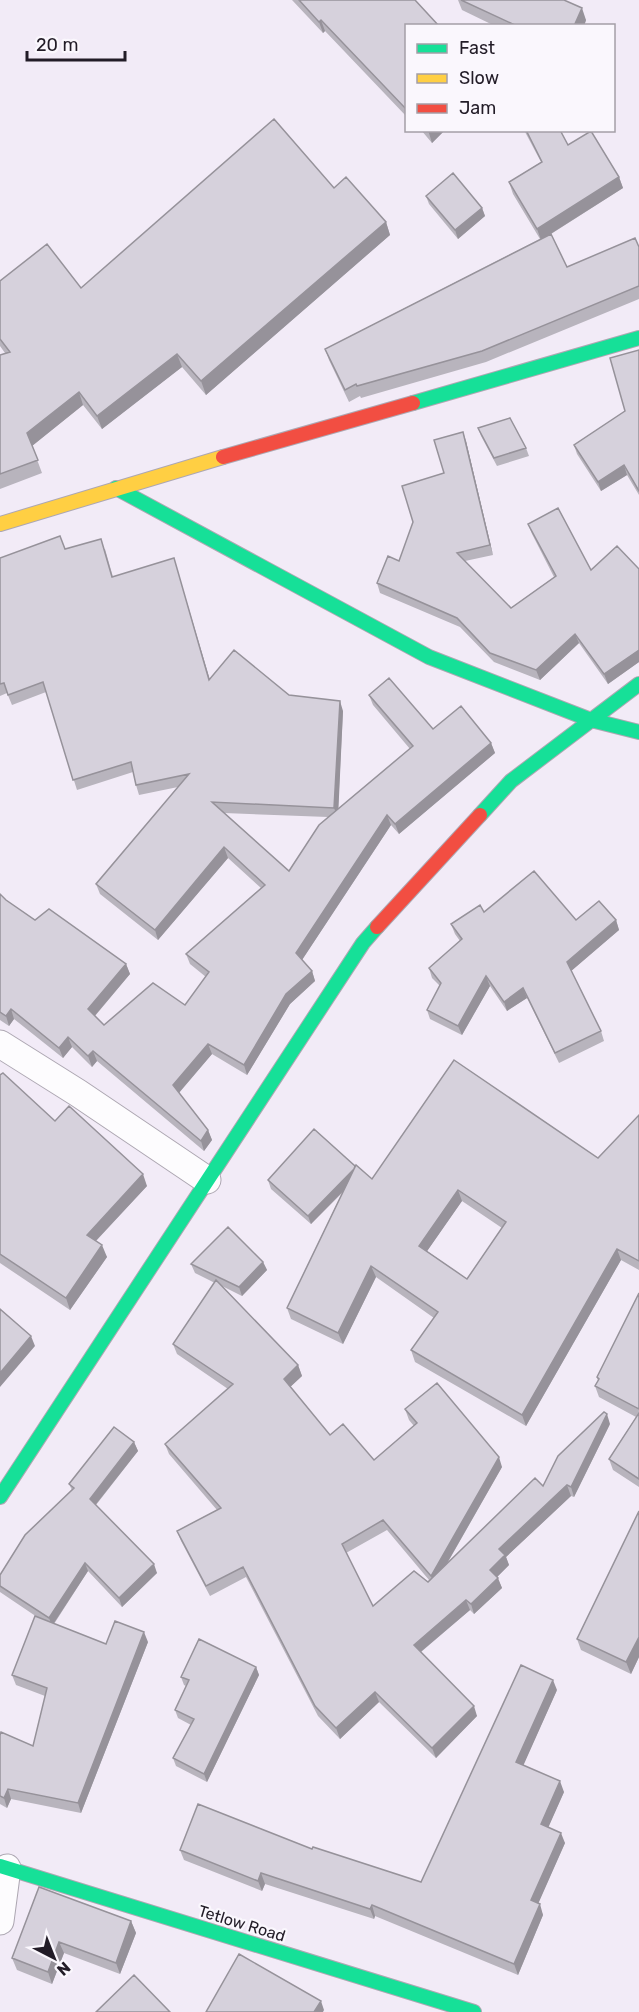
<svg xmlns="http://www.w3.org/2000/svg" width="639" height="2012" font-family="Rubik,sans-serif">
<style>
.lines{fill:none;stroke-linecap:round;stroke-linejoin:round}
.street-casing{stroke:#ada7b2;stroke-width:29}
.fast-casing{stroke:#ada7b2;stroke-width:16}
.slow-casing{stroke:#ada7b2;stroke-width:16}
.jam-casing{stroke:#ada7b2;stroke-width:16}
.street{stroke:#fdfcfe;stroke-width:27}
.fast{stroke:#16e098;stroke-width:14}
.slow{stroke:#ffcf43;stroke-width:14}
.jam{stroke:#f24e42;stroke-width:14}
.wall{fill:#b8b4bd;fill-rule:evenodd}
.shaded-wall{fill:#96929a}
.building{fill:#d6d1dc;stroke:#96929a;stroke-width:1.5;fill-rule:evenodd}
.labels{text-anchor:middle;stroke-width:4.5;stroke-linejoin:round;paint-order:stroke}
.street-label{font-size:16px;fill:#221c27;stroke:#faf7fd}
</style>
<rect width="100%" height="100%" fill="#f2ebf7"/>
<g class="lines">
<!-- street casing -->
<g class="street-casing">
<path id="street" d="M0,1044L78,1093L207,1180
M0,1921L7,1868"/>
</g>
<!-- fast casing -->
<g class="fast-casing">
<path id="fast" d="M413,403L639,338
M116,488L429,657L591,720L639,732
M480,815L511,781L639,684
M0,1497L363,943L377,927
M0,1866L474,2012"/>
</g>
<!-- slow casing -->
<g class="slow-casing">
<path id="slow" d="M0,524L223,457"/>
</g>
<!-- jam casing -->
<g class="jam-casing">
<path id="jam" d="M223,457L413,403
M377,927L480,815"/>
</g>
<!-- street -->
<use href="#street" class="street"/>
<!-- fast -->
<use href="#fast" class="fast"/>
<!-- slow -->
<use href="#slow" class="slow"/>
<!-- jam -->
<use href="#jam" class="jam"/>
</g>
<!-- wall -->
<path class="wall" d="M292,0H415L406,26V116L325,31L323,33Z
M458,0H564L586,20L584,26H495L462,10Z
M421,130H445L432,143Z
M524,130H560L568,145L619,177L623,188L551,234L567,267L639,247V299L486,362L361,398L360,396L349,402L329,360L325,349L540,239L513,194L509,182L541,162Z
M334,188L386,222L390,235L206,395L182,367L102,429L83,405L32,446L42,473L0,489V355L5,353L0,346V281L81,288Z
M426,196L482,208L485,216L458,239L429,204Z
M639,350V495L627,475L601,491L577,454L574,445L625,411Z
M478,428L526,448L529,456L497,466L481,436Z
M466,441L493,555L465,561L511,608L554,577L532,534L528,524L591,570L639,569V662L608,684L579,643L540,680L494,662L460,627L380,593L377,583L399,561L444,473Z
M65,549H105L113,577L177,569L209,680L289,695L343,711L338,809L410,749L373,705L369,695L433,729L491,743L495,753L399,834L391,825L302,960L312,971L315,981L290,1004L247,1075L212,1054L179,1093L208,1130L212,1140L204,1151L97,1061L92,1067L72,1047L63,1058L14,1019L9,1026L0,1020V894L6,900L35,920L126,964L130,974L95,1016L104,1025L185,1005L206,977L190,964L186,954L261,888L228,858L158,940L100,894L96,884L178,787L139,795L136,785L133,772L77,790L46,692L12,705L7,693L0,696V558ZM224,813L328,817L289,871Z
M484,912L576,920H616L619,930L571,971L601,1031L604,1041L559,1063L527,998L507,1011L490,986L462,1035L430,1019L427,1010L440,986L432,978L429,968L460,941L455,934L451,924Z
M0,1075L55,1121L147,1186L96,1241L107,1257L70,1310L0,1263Z
M639,1115V1270L621,1260L526,1426L415,1362L411,1350L434,1318L376,1277L343,1344L291,1319L287,1308L342,1193L311,1224L271,1189L268,1180L355,1166L372,1179L598,1158ZM462,1201L502,1228L467,1279L427,1251Z
M263,1262L267,1270L242,1296L222,1286L298,1365L302,1376L290,1387L330,1435L374,1460L414,1426L409,1420L405,1409L502,1467L448,1562L543,1486L610,1424L574,1497L571,1496L506,1557L509,1565L497,1577L502,1588L474,1614L470,1610L421,1652L477,1716L436,1758L379,1702L340,1739L318,1716L246,1577L210,1596L181,1541L177,1531L217,1510L169,1454L165,1444L228,1389L177,1354L173,1344L215,1283L195,1273L191,1264ZM387,1530L429,1580L428,1582L373,1606L346,1553Z
M639,1293V1487L613,1470L609,1459L636,1417L599,1397L595,1386L598,1381L597,1377Z
M134,1442L138,1451L96,1505L157,1573L122,1607L88,1571L54,1624L106,1644L148,1642L81,1813L11,1799L7,1808L0,1804V1735L33,1746L45,1696L16,1685L12,1675L37,1617L0,1592V1575L72,1490L69,1484Z
M639,1511V1657L631,1674L581,1650L577,1639Z
M256,1667L259,1675L207,1782L176,1766L173,1758L191,1725L178,1718L175,1710L186,1686L184,1685L181,1677Z
M557,1690L523,1765L564,1792L548,1827L565,1843L538,1903L543,1915L518,1975L375,1916L374,1919L265,1884L262,1891L184,1860L180,1850L312,1849L421,1882Z
M39,1887L131,1921L136,1933L120,1974L64,1953L52,1984L17,1970L12,1958Z"/>
<!-- shaded-wall -->
<path class="shaded-wall" d="M582,8L586,20L584,26H574Z
M321,20L325,31L323,33L319,22Z
M428,130H445L432,143Z
M619,177L623,188L541,240L537,229Z
M482,208L485,216L458,239L455,230Z
M386,222L390,235L206,395L201,381Z
M177,354L182,367L102,429L97,416Z
M79,392L83,405L32,446L27,433Z
M463,432L466,441L493,555L490,545Z
M624,465L627,475L601,491L598,482Z
M174,558L177,569L213,690L209,680Z
M575,634L579,643L540,680L536,670Z
M639,650V662L608,684L604,674Z
M340,701L343,711L338,818L334,808Z
M491,743L495,753L399,834L395,824Z
M387,815L391,825L300,963L296,953Z
M224,847L228,858L158,940L155,930Z
M616,920L619,930L570,972L567,962Z
M126,964L130,974L92,1019L88,1009Z
M312,971L315,981L290,1004L247,1075L244,1065L286,994Z
M486,976L490,986L462,1035L458,1026Z
M523,988L527,998L507,1011L504,1002Z
M11,1009L14,1019L9,1026L6,1016Z
M68,1037L72,1047L63,1058L59,1048Z
M208,1044L212,1054L177,1095L173,1085Z
M93,1051L97,1061L92,1067L88,1056Z
M208,1130L212,1140L204,1151L201,1141Z
M356,1167L359,1175L311,1224L308,1216Z
M143,1174L147,1186L91,1246L87,1235Z
M458,1190L462,1201L423,1257L419,1246Z
M102,1245L107,1257L70,1310L66,1298Z
M617,1249L621,1260L526,1426L522,1415Z
M263,1262L267,1270L242,1296L239,1287Z
M371,1266L376,1277L343,1344L338,1333Z
M31,1336L35,1346L0,1387V1373Z
M298,1365L302,1376L287,1390L284,1379Z
M607,1414L610,1424L574,1497L571,1487Z
M134,1442L138,1451L93,1508L90,1499Z
M499,1457L502,1467L434,1586L431,1576Z
M567,1485L571,1496L506,1557L509,1565L494,1580L490,1570L499,1549Z
M85,1563L88,1571L52,1626L49,1618Z
M154,1564L157,1573L122,1607L119,1598Z
M498,1578L502,1588L474,1614L471,1604Z
M466,1600L470,1610L417,1655L414,1645Z
M144,1632L148,1642L81,1813L78,1803Z
M639,1637V1657L631,1674L626,1662Z
M256,1667L259,1675L207,1782L204,1774Z
M553,1680L557,1690L520,1773L516,1762Z
M375,1692L379,1702L340,1739L336,1728Z
M474,1706L477,1716L436,1758L432,1748Z
M560,1781L564,1792L545,1835L541,1824Z
M8,1789L11,1799L7,1808L4,1798Z
M561,1833L565,1843L535,1911L531,1900Z
M261,1873L265,1884L262,1891L258,1881Z
M540,1904L543,1915L518,1975L514,1964Z
M372,1905L375,1916L374,1919L370,1909Z
M131,1921L136,1933L120,1974L116,1963Z
M59,1942L64,1953L52,1984L48,1972Z
M321,2001L324,2010L323,2012H314Z"/>
<!-- building -->
<path class="building" d="M299,0H415L439,26H406V109L321,20L319,22Z
M461,0H564L582,8L574,26H517Z
M274,119L334,188L346,177L386,222L201,381L177,354L97,416L79,392L27,433L38,460L0,474V355L10,352L0,339V281L47,244L81,288Z
M526,130H560L568,145L591,131L619,177L537,229L509,182L542,162Z
M453,173L482,208L455,230L426,196Z
M551,234L567,267L635,238L639,247V286L482,351L357,386L356,384L345,390L325,349Z
M639,350V491L624,465L598,482L574,445L625,411L610,358Z
M510,418L526,448L494,458L478,428Z
M463,432L490,545L457,553L511,608L556,576L528,524L558,508L591,570L617,546L639,569V650L604,674L575,634L536,670L490,653L457,618L377,583L388,556L399,561L413,522L402,486L444,473L434,440Z
M60,536L65,549L101,539L112,577L174,558L209,680L234,650L289,695L340,701L334,808L212,802L289,871L319,825L413,746L369,695L389,678L433,729L461,706L491,743L395,824L387,815L296,953L312,971L286,994L244,1065L208,1044L173,1085L208,1130L201,1141L93,1051L88,1056L68,1037L59,1048L11,1009L6,1016L0,1012V894L6,900L35,920L49,909L126,964L88,1009L104,1025L153,983L185,1005L209,972L186,954L265,885L224,847L155,930L96,884L189,774L136,785L131,762L73,780L43,682L8,695L4,683L0,684V558Z
M534,871L576,920L599,901L616,920L567,962L601,1031L555,1053L523,988L504,1002L486,976L458,1026L427,1010L441,983L429,968L462,939L451,924L480,905L484,912Z
M454,1060L598,1158L639,1115V1261L617,1249L522,1415L411,1350L438,1312L371,1266L338,1333L287,1308L356,1165L372,1179ZM458,1190L506,1222L467,1279L419,1246Z
M3,1073L55,1121L69,1106L143,1174L87,1235L102,1245L66,1298L0,1254V1075Z
M314,1129L355,1166L354,1169L308,1216L268,1180Z
M228,1227L263,1262L239,1287L191,1264Z
M216,1280L298,1365L284,1379L330,1435L343,1424L374,1460L417,1423L405,1409L437,1383L499,1457L431,1576L383,1520L342,1544L373,1606L414,1571L428,1582L535,1478L543,1486L558,1456L604,1412L607,1414L571,1487L567,1485L499,1549L505,1555L490,1570L498,1578L471,1604L466,1600L414,1645L474,1706L432,1748L375,1692L336,1728L315,1706L243,1567L206,1586L177,1531L221,1508L165,1444L233,1384L173,1344Z
M639,1293V1409L595,1386L599,1379L597,1377Z
M0,1309L31,1336L0,1373Z
M639,1413V1479L609,1459Z
M114,1427L134,1442L90,1499L154,1564L119,1598L85,1563L49,1618L0,1586V1575L25,1535L74,1488L69,1484Z
M639,1511V1637L626,1662L577,1639Z
M35,1616L106,1644L115,1621L144,1632L78,1803L8,1789L4,1798L0,1796V1735L1,1732L33,1746L47,1688L12,1675Z
M199,1639L256,1667L204,1774L173,1758L194,1719L175,1710L189,1680L181,1677Z
M521,1665L553,1680L516,1762L560,1781L541,1824L561,1833L531,1900L540,1904L514,1964L372,1905L370,1909L261,1873L258,1881L180,1850L198,1804L312,1849L313,1847L421,1882Z
M39,1887L131,1921L116,1963L59,1942L48,1972L12,1958Z
M239,1954L321,2001L314,2012H206Z
M134,1975L170,2012H96Z"/>
<g class="labels">
<!-- street labels -->
<g class="street-label">
<text transform="translate(242 1923) rotate(17)" y="6">Tetlow Road</text>
</g>
</g>
<!-- legend -->
<rect x="405" y="24" width="210" height="108" fill="#faf7fd" stroke="#a49fa7" stroke-width="1.5"/>
<rect x="417" y="44" width="30" height="9" fill="#16e098" stroke="#a49fa7" stroke-width="1.5"/>
<text x="459" y="54" font-size="18" fill="#221c27">Fast</text>
<rect x="417" y="74" width="30" height="9" fill="#ffcf43" stroke="#a49fa7" stroke-width="1.5"/>
<text x="459" y="84" font-size="18" fill="#221c27">Slow</text>
<rect x="417" y="104" width="30" height="9" fill="#f24e42" stroke="#a49fa7" stroke-width="1.5"/>
<text x="459" y="114" font-size="18" fill="#221c27">Jam</text>
<!-- north arrow -->
<g transform="translate(54 1958) rotate(138)" stroke="#faf7fd" stroke-width="4.5" paint-order="stroke">
<path d="M0-4.5L10 22L0 15L-10 22Z" fill="#221c27"/>
<text y="-9" font-size="16" font-weight="bold" text-anchor="middle" fill="#221c27">N</text>
</g>
<!-- scale -->
<path d="M27 51v9h98v-9" fill="none" stroke="#221c27" stroke-width="3"/>
<text x="36" y="51" font-size="18" fill="#221c27" stroke="#faf7fd" stroke-width="4.5" paint-order="stroke">20 m</text>
</svg>
